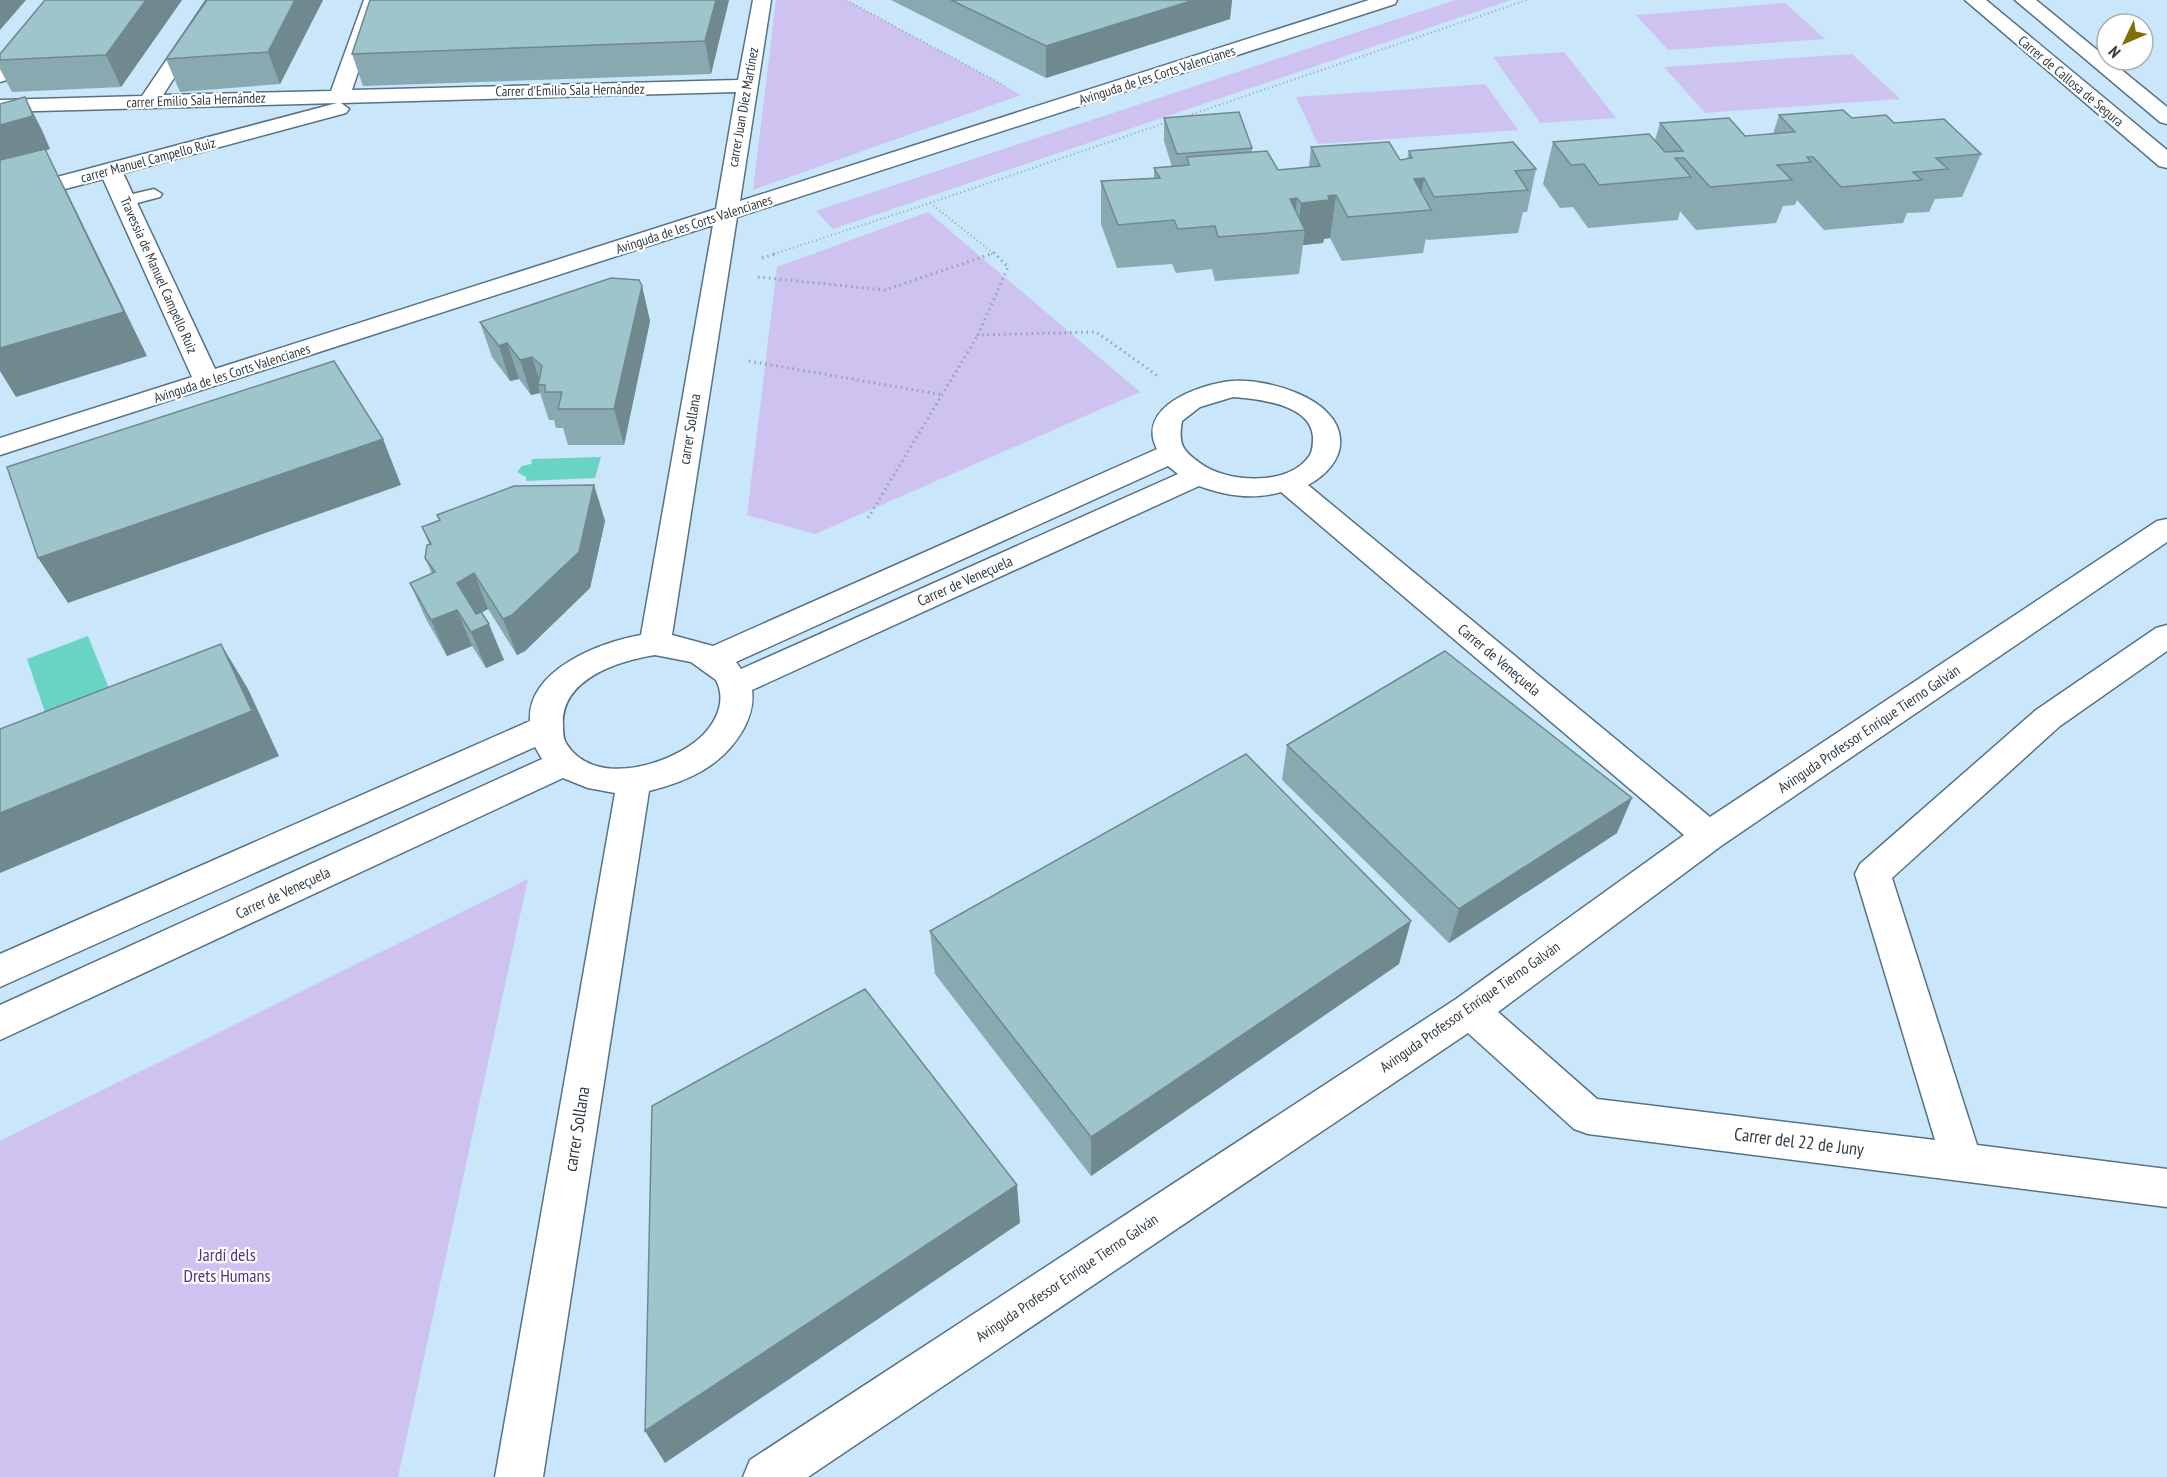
<svg xmlns="http://www.w3.org/2000/svg" width="2167" height="1477" font-family="'PT Sans Narrow',sans-serif">
<style>
.green{fill:#cdc2f0}
.water{fill:#6ad4c4}
.lines{fill:none;stroke-linecap:round;stroke-linejoin:round}
.service-casing{stroke:#587285;stroke-width:3}
.minor-casing{stroke:#587285;stroke-width:3}
.path-far1{stroke:#8fa5b5;stroke-width:2;stroke-dasharray:1 3;stroke-linecap:butt}
.path{stroke:#8fa5b5;stroke-width:3;stroke-dasharray:1.5 4;stroke-linecap:butt}
.service{fill:#fff;fill-rule:evenodd}
.minor{fill:#fff;fill-rule:evenodd}
.wall{fill:#88a9af}
.shaded-wall{fill:#6f898f}
.building{fill:#9ec4cc;stroke:#6f898f;stroke-width:1.5}
.labels{text-anchor:middle;stroke-width:4.5;stroke-linejoin:round;paint-order:stroke}
.far-street-label{font-size:14px;fill:#303c44;stroke:#fff}
.street-label{font-size:15px;fill:#303c44;stroke:#fff}
.near-street-label{font-size:18px;fill:#303c44;stroke:#fff}
.near-park-label{font-size:18px;fill:#513486;stroke:#fff}
</style>
<rect width="100%" height="100%" fill="#c9e6fb"/>
<!-- green -->
<path class="green" d="M776,0H846L1021,95L753,190Z
M1455,0H1511L833,229L816,211Z
M1785,3L1825,39L1668,50L1636,15Z
M1564,52L1616,118L1540,123L1493,57Z
M1852,54L1900,99L1705,113L1664,67Z
M1485,84L1518,130L1318,144L1296,97Z
M928,212L1140,392L815,534L747,515L777,267Z
M528,879L398,1477H0V1141Z"/>
<!-- water -->
<path class="water" d="M601,457L595,478L526,481V477L517,472L522,466L531,464L532,459Z
M88,636L112,696L48,721L27,659Z"/>
<g class="lines">
<!-- service casing -->
<g class="service-casing">
<path id="service" d="M154,189L162,194L160,197L126,206L118,201L120,197Z"/>
</g>
<!-- minor casing -->
<g class="minor-casing">
<path id="minor" d="M54,0H73L7,80L0,82V63Z
M207,0H225L163,95L331,91L364,0H382L352,90L738,80L753,0H771L740,201L1369,0H1397L1395,4L737,217L672,635L713,646L1157,449C1135,407 1200,384 1232,381C1266,378 1338,398 1340,439C1342,459 1325,476 1308,485L1710,817L2157,521L2167,519V542L1721,846L1498,1012L1597,1099L1935,1140L1855,874L1860,864L2036,710L2156,628L2167,625V651L2060,726L1892,878L1977,1145L2167,1169V1207L1588,1134L1574,1129L1468,1033L808,1477H743L750,1460L1456,999L1684,835L1281,492C1252,500 1227,496 1199,486L752,690C754,705 750,717 743,730C722,766 689,781 649,791L543,1477H495L615,793L588,788L563,778L0,1040V1005L542,759L535,747L0,987V954L530,721C527,670 600,642 641,635L713,225L0,455V438L192,377L103,179L0,206V192L337,103L0,112V100L142,96ZM736,92L716,209L215,369L123,173L346,113L349,109L341,103ZM1233,397C1258,399 1311,404 1313,437C1313,444 1313,449 1310,455C1290,487 1226,483 1200,463C1182,450 1178,444 1182,421L1200,407ZM1168,466L1178,474L741,669L736,662ZM655,655L691,662L716,680C726,699 718,719 704,734C675,764 594,790 566,743C563,738 563,732 563,726C560,679 618,661 655,655Z
M1965,0H1986L2167,150V168L2159,166Z
M2015,0H2036L2167,107V124L2160,122Z"/>
</g>
<!-- path-far1 -->
<path class="path-far1" d="M846,0L1005,86
M1181,118L1527,0
M930,203L1168,122
M774,254L930,203L993,253
M991,254H995"/>
<!-- path -->
<path class="path" d="M762,258L778,253
M758,277L885,290L994,253L1008,267L978,335L1096,332L1158,376
M749,361L943,395
M868,518L978,335"/>
<!-- service -->
<use href="#service" class="service"/>
<!-- minor -->
<use href="#minor" class="minor"/>
</g>
<!-- wall -->
<path class="wall" d="M45,0H182L121,87L12,92L0,69V54Z
M323,0L280,84L180,92L166,59Z
M370,0H729L711,74L363,86L352,54Z
M891,0H1232L1230,19L1046,78Z
M1779,115L1852,118L1894,123L1981,154L1962,197L1935,199L1929,212L1907,213L1903,223L1824,230L1797,200L1795,205L1783,206L1776,223L1696,230L1680,211L1678,220L1588,228L1573,207L1560,208L1543,184L1553,142L1655,140L1660,123L1745,136L1773,134Z
M1164,118L1252,148V152L1278,170L1309,167L1311,147L1400,160L1407,159L1409,151L1536,169L1527,212H1523L1518,233L1427,240L1426,238L1423,253L1342,261L1330,238L1324,239L1323,243L1303,245L1299,274L1215,281L1212,269L1176,273L1172,264L1117,268L1101,224V181L1154,178V168L1172,167L1164,141Z
M642,286L650,321L624,445H568L563,428H556L554,420H549L540,393L531,395L519,379L510,381L492,357L480,322Z
M594,485L605,521L590,588L525,651L517,655L488,609L482,612L504,660L486,668L472,646L447,656L426,619L410,583L432,574L425,558L429,544L422,527L439,520L437,515Z
M1287,745L1617,833L1449,943L1282,780Z
M930,931L1399,964L1091,1176L935,974Z"/>
<!-- shaded-wall -->
<path class="shaded-wall" d="M0,0H26L0,30Z
M146,0H182L121,87L106,55Z
M295,0H323L280,84L268,52Z
M716,0H729L711,74L705,41Z
M1194,0H1232L1230,19L1046,78V46Z
M25,97L42,130L50,149L45,151L67,192L147,356L16,397L0,371V125Z
M1424,178L1418,211L1414,179Z
M1336,195L1330,238L1324,239L1323,243L1303,245L1305,230L1298,231L1301,203L1328,196Z
M1297,198L1294,231L1290,199Z
M642,286L650,321L624,445L614,409Z
M507,343L519,379L510,381L499,346Z
M532,357L541,385H538L540,393L531,395L520,360Z
M383,439L401,485L68,603L38,558Z
M594,485L605,521L590,588L525,651L517,655L503,619Z
M474,573L488,609L471,619L457,583Z
M457,610L472,646L447,656L431,620Z
M489,624L504,660L486,668L471,632Z
M221,644L248,689L279,756L0,873V813Z
M1632,798L1617,833L1449,943L1459,909Z
M1411,921L1399,964L1091,1176V1137Z
M1017,1185L1020,1223L665,1463L645,1431Z"/>
<!-- building -->
<path class="building" d="M45,0H146L106,55L0,60V54Z
M207,0H295L268,52L166,59Z
M370,0H716L705,41L352,54Z
M951,0H1194L1046,46Z
M25,97L33,116L0,125V104Z
M1843,110L1852,118L1886,115L1894,123L1944,119L1981,154L1936,158L1948,169L1913,172L1922,180L1841,187L1813,157H1807L1811,162L1777,165L1792,180L1710,187L1684,158H1675L1691,177L1599,185L1584,164L1571,165L1553,142L1649,134L1665,152L1683,151L1660,123L1729,118L1745,136L1795,132L1779,115Z
M1239,112L1252,148L1177,154L1164,118Z
M1389,142L1400,160L1412,158L1409,151L1513,142L1536,169L1515,171L1528,190L1434,197L1424,178L1414,179L1431,210L1348,217L1336,195L1328,196L1329,200L1301,203L1297,198L1290,199L1305,230L1218,237L1215,226L1178,229L1174,220L1118,225L1101,181L1160,178L1154,168L1189,165L1187,157L1267,151L1278,170L1320,166L1311,147Z
M45,149L124,312L0,348V160Z
M611,278L639,280L642,286L614,409H558L562,392H545V385H538L542,366L532,357L520,360L507,343L499,346L480,322Z
M334,361L383,439L38,558L7,467Z
M594,485L579,552L512,615L503,619L474,573L457,583L476,614L481,612L489,624L471,632L457,610L431,620L410,583L435,572L425,558L427,545L431,544L422,527L440,520L437,515L514,486Z
M221,644L252,711L0,813V729Z
M1445,651L1632,798L1459,909L1287,745Z
M1246,754L1411,921L1091,1137L930,931Z
M865,989L1017,1185L645,1431L652,1106Z"/>
<g class="labels">
<!-- far-street labels -->
<g class="far-street-label">
<text transform="translate(1157 75) rotate(-18)" y="5">Avinguda de les Corts Valencianes</text>
<text transform="translate(2071 81) rotate(40)" y="5">Carrer de Callosa de Segura</text>
<text transform="translate(570 90) rotate(-1)" y="5">Carrer d'Emilio Sala Hernández</text>
<text transform="translate(196 100) rotate(-2)" y="5">carrer Emilio Sala Hernández</text>
<text transform="translate(743 107) rotate(-80)" y="5">carrer Juan Díez Martínez</text>
<text transform="translate(148 160) rotate(-15)" y="5">carrer Manuel Campello Ruiz</text>
<text transform="translate(694 224) rotate(-18)" y="5">Avinguda de les Corts Valencianes</text>
<text transform="translate(159 275) rotate(66)" y="5">Travessia de Manuel Campello Ruiz</text>
<text transform="translate(232 373) rotate(-18)" y="5">Avinguda de les Corts Valencianes</text>
</g>
<!-- street labels -->
<g class="street-label">
<text transform="translate(690 429) rotate(-81)" y="5">carrer Sollana</text>
<text transform="translate(965 581) rotate(-24)" y="5">Carrer de Veneçuela</text>
<text transform="translate(1499 660) rotate(40)" y="5">Carrer de Veneçuela</text>
<text transform="translate(1869 729) rotate(-34)" y="5">Avinguda Professor Enrique Tierno Galván</text>
<text transform="translate(283 893) rotate(-25)" y="5">Carrer de Veneçuela</text>
<text transform="translate(1470 1007) rotate(-35)" y="5">Avinguda Professor Enrique Tierno Galván</text>
<text transform="translate(1067 1278) rotate(-34)" y="5">Avinguda Professor Enrique Tierno Galván</text>
</g>
<!-- near-street labels -->
<g class="near-street-label">
<text transform="translate(577 1129) rotate(-81)" y="6">carrer Sollana</text>
<text transform="translate(1799 1142) rotate(7)" y="6">Carrer del 22 de Juny</text>
</g>
<!-- near-park labels -->
<g class="near-park-label">
<text x="227" y="1261">Jardí dels<tspan x="227" dy="21">Drets Humans</tspan></text>
</g>
</g>
<!-- north arrow -->
<g transform="translate(2125 42) rotate(226)"><circle r="28" fill="#ffffff" stroke="#acb1b4" stroke-width="1.5"/>
<path d="M0-4.5L10 22L0 15L-10 22Z" fill="#806e0b"/>
<text y="-9" font-size="16" font-weight="bold" text-anchor="middle" fill="#303c44">N</text>
</g>
</svg>
